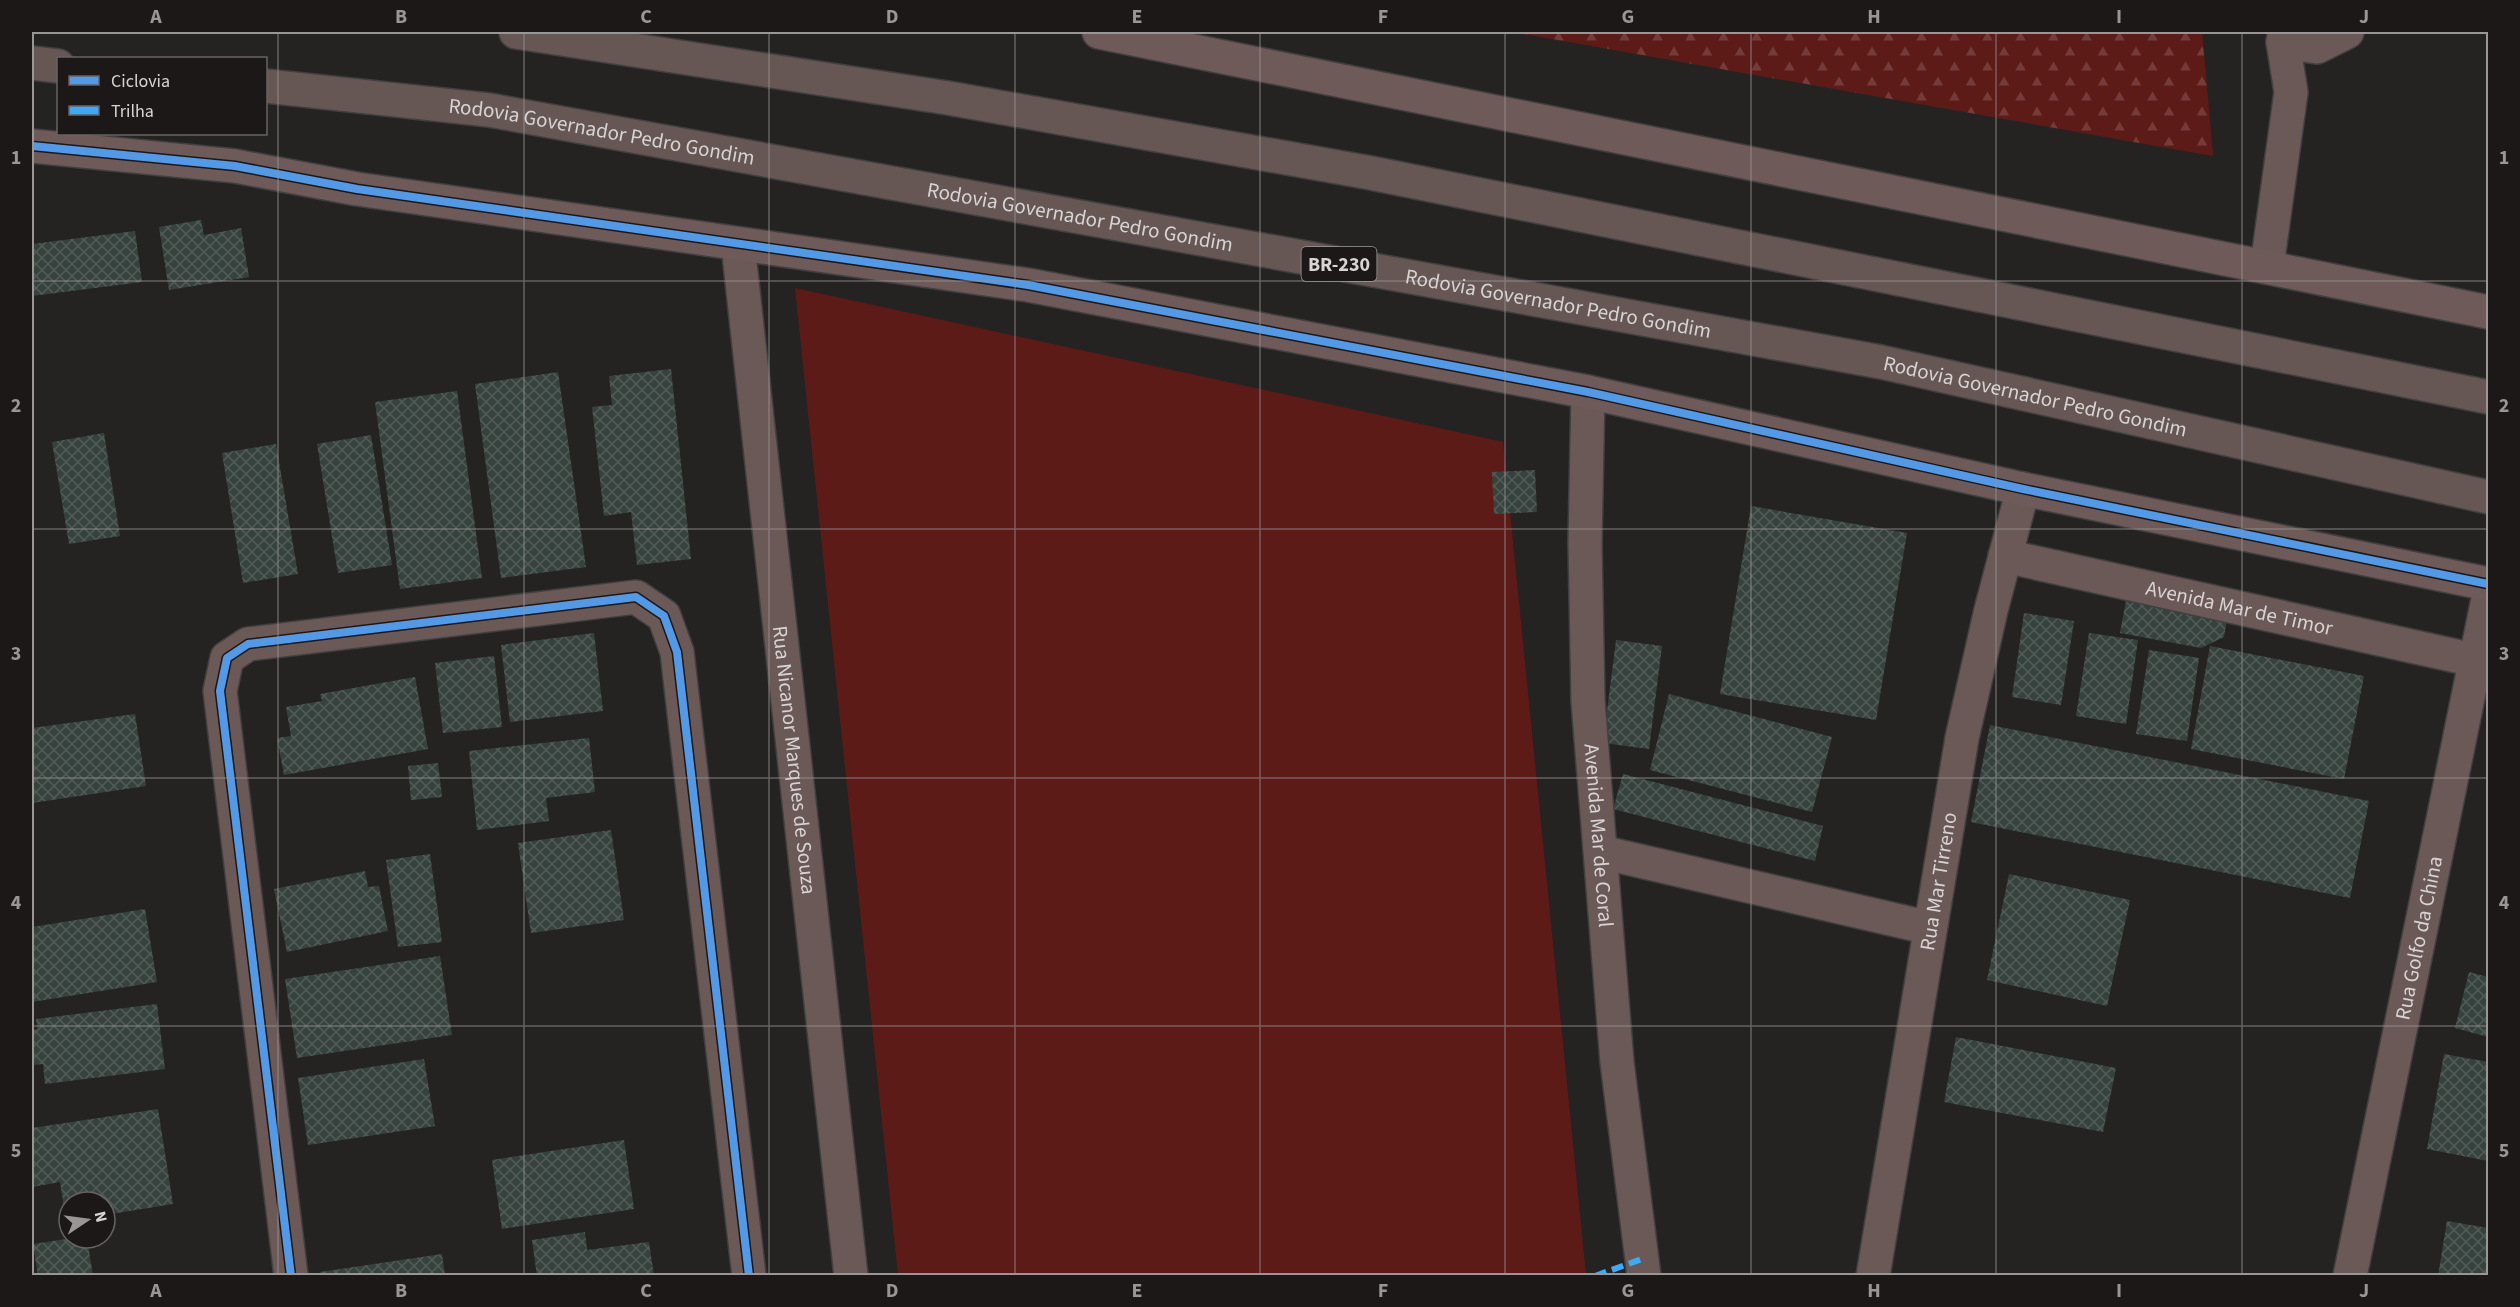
<svg xmlns="http://www.w3.org/2000/svg" width="2520" height="1307" font-family="'Source Sans 3',sans-serif">
<style>
.grass{fill:#5d1b18}
.forest{fill:url(#forest-firs)}
.building{fill:url(#building-cross-hatch)}
.lines{fill:none;stroke-linecap:round;stroke-linejoin:round}
.street-casing{stroke:#413f3f;stroke-width:36}
.secondary-casing{stroke:#413f3f;stroke-width:36}
.highway-casing{stroke:#413f3f;stroke-width:36}
.street{stroke:#6b5957;stroke-width:33}
.secondary{stroke:#6e5a58;stroke-width:33}
.highway{stroke:#665755;stroke-width:33}
.quiet{stroke:#3fa9f5;stroke-width:6;stroke-dasharray:12 6;stroke-linecap:butt}
.cycleway-casing{stroke:#1d1818;stroke-width:11}
.cycleway{stroke:#5399e6;stroke-width:8}
.grid{fill:none;stroke:#999695;stroke-width:1.5;stroke-opacity:0.55}
.labels{text-anchor:middle;stroke-width:6;stroke-linejoin:round;paint-order:stroke}
.shield{fill:#1d1818;stroke:#9f9c9b;stroke-width:1.5}
.shield-label{font-size:20px;font-weight:bold;fill:#d7d4d3}
.street-label{font-size:21px;fill:#d7d4d3;stroke:#1d1818}
.neatline{fill:none;stroke:#999695;stroke-width:2}
.grid-label{font-size:20px;text-anchor:middle;font-weight:bold;fill:#999695}
</style>
<defs>
<pattern id="forest-firs" width="22" height="20" patternUnits="userSpaceOnUse" patternTransform="scale(1.5)"><rect width="22" height="20" fill="#5d1b18"/><path d="M5 1l3.5 6h-7zM16 11l3.5 6h-7z" fill="#743b39"/></pattern>
<pattern id="building-cross-hatch" width="8" height="8" patternUnits="userSpaceOnUse" patternTransform="scale(1.5)"><rect width="8" height="8" fill="#36423e"/><path d="M0 0l8 8M0 8l8-8" fill="none" stroke="#525c59"/></pattern>
</defs>
<rect width="100%" height="100%" fill="#252322"/>
<!-- grass -->
<path class="grass" d="M795,288L1503,442L1586,1275H898Z"/>
<!-- forest -->
<path class="forest" d="M1512,32H2202L2213,156Z"/>
<!-- building -->
<path class="building" d="M201,220L204,235L241,228L249,277L169,290L159,227Z
M135,231L142,282L32,296V244Z
M671,369L691,559L637,565L631,512L604,516L592,407L612,405L609,376Z
M558,372L586,567L501,578L475,384Z
M457,391L482,578L400,589L375,402Z
M104,433L120,536L69,544L52,442Z
M371,435L392,565L338,573L317,444Z
M276,444L298,574L243,583L222,453Z
M1535,470L1537,512L1494,514L1492,472Z
M1751,506L1907,533L1876,720L1720,694Z
M2126,600L2227,619L2224,637L2201,648L2120,633Z
M2024,613L2074,621L2061,705L2012,697Z
M594,633L603,711L510,722L501,645Z
M2089,633L2138,640L2126,724L2076,716Z
M1616,640L1662,646L1649,749L1603,743Z
M2210,646L2364,676L2344,779L2191,749Z
M2149,650L2199,658L2187,741L2136,734Z
M494,656L502,727L443,733L435,663Z
M415,677L428,749L284,775L277,738L291,736L286,707L322,701L320,694Z
M1669,694L1832,737L1812,812L1650,770Z
M135,714L146,786L32,803V728Z
M1990,725L2369,801L2350,898L1971,822Z
M589,738L595,792L546,798L549,821L477,830L469,751Z
M438,763L442,797L411,800L408,766Z
M1623,774L1823,826L1815,861L1613,809Z
M611,830L624,920L531,933L518,843Z
M430,854L442,942L398,947L386,860Z
M365,871L368,887L379,886L388,931L287,952L274,889Z
M2009,874L2130,900L2107,1006L1987,980Z
M145,909L157,982L32,1002V927Z
M440,956L452,1035L297,1058L285,979Z
M2469,972L2488,977V1037L2455,1028Z
M157,1004L165,1069L45,1084L43,1064L32,1065V1030L37,1029L36,1019Z
M1956,1037L2116,1068L2103,1132L1944,1102Z
M2444,1054L2488,1062V1161L2427,1149Z
M424,1059L435,1126L308,1145L298,1078Z
M158,1109L173,1204L105,1215V1202H69V1221H66L60,1182L32,1187V1128Z
M624,1140L634,1209L502,1229L492,1160Z
M2447,1221L2488,1228V1276H2438Z
M585,1232L587,1250L649,1242L654,1276H537L532,1240Z
M73,1238H87L93,1276H38L33,1244Z
M442,1254L445,1276H320V1272Z"/>
<g class="lines">
<!-- street casing -->
<g class="street-casing">
<g id="street">
<path d="M2283,42L2317,47L2347,32"/>
<path id="s1" d="M738,245L851,1276"/>
<path d="M2267,266L2291,92L2283,42L2285,32"/>
<path id="s2" d="M1588,392L1585,543L1588,701L1617,1062L1644,1276"/>
<path id="s3" d="M2005,556L2474,660"/>
<path d="M1601,852L1930,928"/>
<path d="M291,1276L220,691L227,658L248,644L636,597L664,616L677,652L749,1276"/>
<path id="s4" d="M1873,1276L1962,738L1991,610L2023,489"/>
<path id="s5" d="M2350,1276L2488,599"/>
</g>
</g>
<!-- secondary casing -->
<g class="secondary-casing">
<path id="secondary" d="M1099,32L2488,312
M32,146L235,166L357,189L1028,285L1588,392L2023,489L2488,584"/>
</g>
<!-- highway casing -->
<g class="highway-casing">
<g id="highway">
<path d="M516,32L948,98L1371,173L2488,397"/>
<path d="M32,63L58,66"/>
<path id="s6" d="M266,86L489,110L1881,362L2488,497"/>
</g>
</g>
<!-- street -->
<use href="#street" class="street"/>
<!-- secondary -->
<use href="#secondary" class="secondary"/>
<!-- highway -->
<use href="#highway" class="highway"/>
<!-- quiet -->
<path class="quiet" d="M1595,1276L1642,1259"/>
<!-- cycleway casing -->
<g class="cycleway-casing">
<path id="cycleway" d="M32,146L235,166L357,189L1028,285L1588,392L2023,489L2488,584
M291,1276L220,691L227,658L248,644L636,597L664,616L677,652L749,1276"/>
</g>
<!-- cycleway -->
<use href="#cycleway" class="cycleway"/>
</g>
<!-- grid -->
<path class="grid" d="M278,32V1276M524,32V1276M769,32V1276M1015,32V1276M1260,32V1276M1505,32V1276M1751,32V1276M1996,32V1276M2242,32V1276M32,281H2488M32,529H2488M32,778H2488M32,1026H2488"/>
<g class="labels">
<!-- shield labels -->
<rect class="shield" x="1301.5" y="247" width="75" height="34" rx="4.5"/>
<g class="shield-label">
<text x="1339" y="271">BR-230</text>
</g>
<!-- street labels -->
<g class="street-label">
<text dy="7" stroke="none"><textPath href="#s6" startOffset="339">Rodovia Governador Pedro Gondim</textPath></text>
<text dy="7" stroke="none"><textPath href="#s6" startOffset="825">Rodovia Governador Pedro Gondim</textPath></text>
<text dy="7" stroke="none"><textPath href="#s6" startOffset="1311">Rodovia Governador Pedro Gondim</textPath></text>
<text dy="7" stroke="none"><textPath href="#s6" startOffset="1797">Rodovia Governador Pedro Gondim</textPath></text>
<text dy="7" stroke="none"><textPath href="#s3" startOffset="240">Avenida Mar de Timor</textPath></text>
<text dy="7" stroke="none"><textPath href="#s1" startOffset="518">Rua Nicanor Marques de Souza</textPath></text>
<text dy="7" stroke="none"><textPath href="#s2" startOffset="444">Avenida Mar de Coral</textPath></text>
<text dy="7" stroke="none"><textPath href="#s4" startOffset="400">Rua Mar Tirreno</textPath></text>
<text dy="7" stroke="none"><textPath href="#s5" startOffset="345">Rua Golfo da China</textPath></text>
</g>
</g>
<!-- border -->
<rect width="2520" height="1307" fill="none" stroke="#1d1818" stroke-width="66"/>
<!-- legend -->
<rect x="57" y="57" width="210" height="78" fill="#1d1818" stroke="#676363" stroke-width="1.5"/>
<rect x="69" y="76" width="30" height="9" fill="#5399e6" stroke="#676363" stroke-width="1.5"/>
<text x="111" y="87" font-size="18" fill="#d7d4d3">Ciclovia</text>
<rect x="69" y="106" width="30" height="9" fill="#3fa9f5" stroke="#676363" stroke-width="1.5"/>
<text x="111" y="117" font-size="18" fill="#d7d4d3">Trilha</text>
<!-- north arrow -->
<g transform="translate(87 1220) rotate(77)"><circle r="28" fill="#1d1818" stroke="#676363" stroke-width="1.5"/>
<path d="M0-4.5L10 22L0 15L-10 22Z" fill="#999695"/>
<text y="-9" font-size="16" font-weight="bold" text-anchor="middle" fill="#d7d4d3">N</text>
</g>
<rect x="33" y="33" width="2454" height="1241" class="neatline"/>
<g class="grid-label">
<text x="156" y="23">A</text>
<text x="401" y="23">B</text>
<text x="646" y="23">C</text>
<text x="892" y="23">D</text>
<text x="1137" y="23">E</text>
<text x="1383" y="23">F</text>
<text x="1628" y="23">G</text>
<text x="1874" y="23">H</text>
<text x="2119" y="23">I</text>
<text x="2364" y="23">J</text>
<text x="16" y="164">1</text>
<text x="2504" y="164">1</text>
<text x="16" y="412">2</text>
<text x="2504" y="412">2</text>
<text x="16" y="660">3</text>
<text x="2504" y="660">3</text>
<text x="16" y="909">4</text>
<text x="2504" y="909">4</text>
<text x="16" y="1157">5</text>
<text x="2504" y="1157">5</text>
<text x="156" y="1297">A</text>
<text x="401" y="1297">B</text>
<text x="646" y="1297">C</text>
<text x="892" y="1297">D</text>
<text x="1137" y="1297">E</text>
<text x="1383" y="1297">F</text>
<text x="1628" y="1297">G</text>
<text x="1874" y="1297">H</text>
<text x="2119" y="1297">I</text>
<text x="2364" y="1297">J</text>
</g>
</svg>
